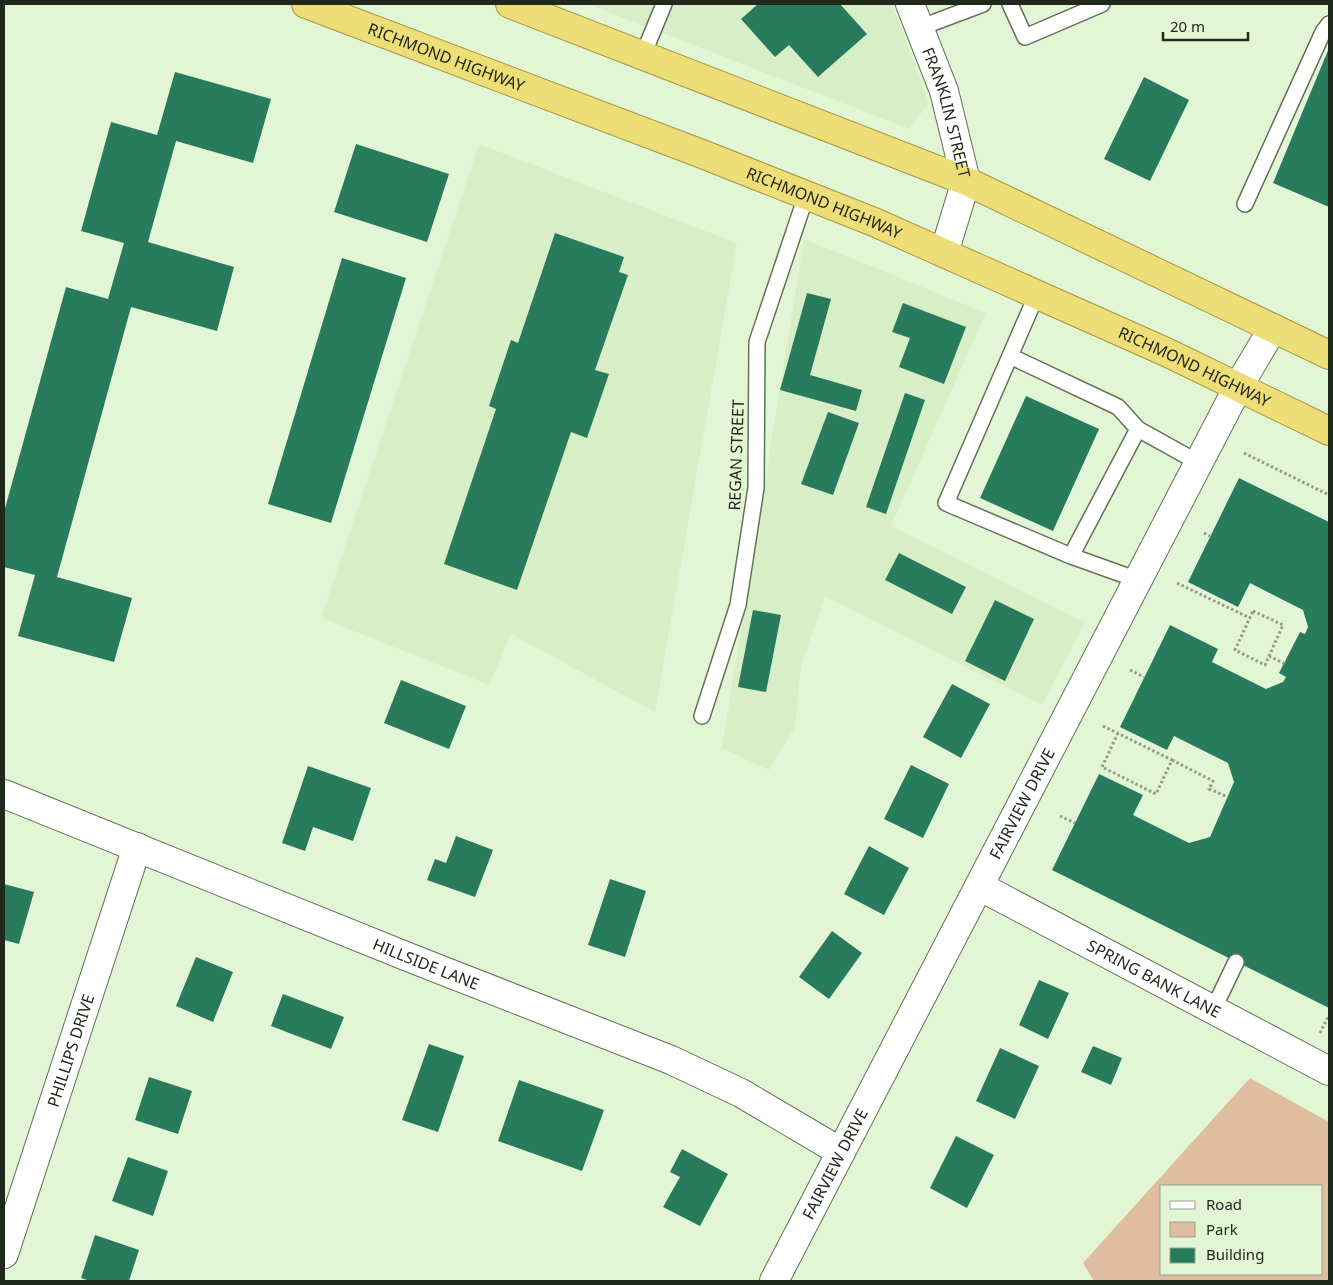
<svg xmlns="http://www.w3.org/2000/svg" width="1333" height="1285" font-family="'Noto Sans',sans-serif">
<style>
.built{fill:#d7eec7}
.green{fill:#debe9e;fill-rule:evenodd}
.building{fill:#297b5e}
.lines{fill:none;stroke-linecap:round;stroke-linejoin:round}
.service-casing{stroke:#627357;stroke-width:18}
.minor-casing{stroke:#627357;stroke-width:30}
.trunk-casing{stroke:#a39842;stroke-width:30}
.path{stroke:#8f9e86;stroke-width:3;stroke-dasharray:2.5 2.5;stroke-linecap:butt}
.service{stroke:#fff;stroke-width:15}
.minor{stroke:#fff;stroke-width:28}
.trunk{stroke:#eede78;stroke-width:28}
.labels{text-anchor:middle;stroke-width:5;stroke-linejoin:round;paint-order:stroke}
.street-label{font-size:16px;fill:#21281c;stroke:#e2f6d6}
</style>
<rect width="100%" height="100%" fill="#e2f6d6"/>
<!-- built -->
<path class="built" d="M588,4H892L929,103L909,129Z
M479,144L737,243L655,712L511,634L489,685L321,618Z
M804,239L986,313L891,526L1085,622L1042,705L825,597L801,665L795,727L769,770L722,748Z"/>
<!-- green -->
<path class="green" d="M1250,1078L1329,1122V1281H1094L1083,1263ZM1162,1186H1322V1274H1162Z"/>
<!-- building -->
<path class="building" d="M758,4H840L867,34L818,77L789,45L775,57L741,19Z
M1329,48V207L1273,183Z
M175,72L271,99L253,163L176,141L148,242L234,267L217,331L131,307L57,577L132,598L114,662L18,636L35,575L4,567V512L66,287L108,299L124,243L81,231L111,122L157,135Z
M1144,77L1189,100L1150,181L1104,159Z
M356,144L449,174L427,242L334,212Z
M555,233L624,257L619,272L628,275L595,370L609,374L587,438L571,432L517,590L444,564L496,409L489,406L511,340L518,343Z
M342,258L406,278L331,523L268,504Z
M807,293L831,299L810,375L862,390L856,411L780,390Z
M903,303L966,327L944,384L899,367L910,338L892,332Z
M905,393L925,400L886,514L866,507Z
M1026,396L1099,429L1053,531L980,498Z
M828,412L859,423L833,495L801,484Z
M1239,478L1329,522V1008L1052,870L1099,774L1143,795L1133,815L1189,843L1210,837L1234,782L1228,763L1174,736L1167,750L1120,727L1170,625L1218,649L1212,662L1266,689L1283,682L1286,677L1279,673L1300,632L1305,634L1308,627L1303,610L1250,583L1238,607L1188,582Z
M899,553L966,587L952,614L885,580Z
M995,600L1034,619L1005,681L965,661Z
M753,610L781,615L766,692L738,687Z
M401,680L466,706L449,749L384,723Z
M952,684L990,704L961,758L923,737Z
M911,765L949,784L923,838L884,819Z
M308,766L371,788L353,841L313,827L305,851L282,843Z
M456,836L493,850L475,897L427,880L435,859L446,863Z
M869,846L909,868L884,915L844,894Z
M610,879L646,891L625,957L588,945Z
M4,884L34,892L19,944L4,940Z
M832,931L862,953L829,999L799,977Z
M196,957L233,972L213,1022L176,1006Z
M1039,980L1069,993L1048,1039L1019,1025Z
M283,994L344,1017L331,1049L271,1026Z
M429,1044L464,1056L438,1132L402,1120Z
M1093,1046L1122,1058L1111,1085L1081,1072Z
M1000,1048L1039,1066L1015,1119L976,1101Z
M149,1077L192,1091L178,1134L135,1120Z
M519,1080L604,1110L582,1171L498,1141Z
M956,1136L994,1155L967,1208L930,1188Z
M682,1149L728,1174L700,1226L663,1207L680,1177L670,1172Z
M128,1157L168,1171L153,1216L112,1201Z
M95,1235L139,1250L129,1281H90L81,1278Z"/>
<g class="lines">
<!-- service casing -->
<g class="service-casing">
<path id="service" d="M1010,4L1025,37L1102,4
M919,28L983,4
M643,55L664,4
M1245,204L1323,32L1329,24
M1010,356L1037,294
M1071,556L946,503L1010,356L1118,407L1138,429
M1138,580L1071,556L1138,429L1199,463
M702,716L738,605L756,488L757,342L806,196
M1213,1010L1236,962"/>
</g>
<!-- minor casing -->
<g class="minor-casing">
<g id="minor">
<path id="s1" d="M910,4L944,91L966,181L944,253"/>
<path id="s2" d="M4,794L413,959L671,1060L741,1093L841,1152"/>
<path id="s3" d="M979,886L1329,1071"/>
<path id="s4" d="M4,1254L137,847"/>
<path id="s5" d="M774,1281L1238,387L1273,328"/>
</g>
</g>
<!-- trunk casing -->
<g class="trunk-casing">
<g id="trunk">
<path id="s6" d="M306,4L697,152L874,222L1166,352L1329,431"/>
<path d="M510,4L966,181L1329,355"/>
</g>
</g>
<!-- path -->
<path class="path" d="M1244,453L1329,495
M1204,533L1210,536
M1177,583L1250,618
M1253,611L1283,625L1265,665L1235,650Z
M1269,656L1285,664
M1130,670L1144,677
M1103,726L1172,760L1156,794L1102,767L1118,733
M1172,760L1213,781L1209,789L1228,797
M1060,816L1075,823
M1320,1033L1329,1015"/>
<!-- service -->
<use href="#service" class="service"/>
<!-- minor -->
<use href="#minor" class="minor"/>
<!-- trunk -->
<use href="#trunk" class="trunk"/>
</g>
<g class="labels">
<!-- street labels -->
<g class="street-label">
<text dy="6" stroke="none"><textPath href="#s6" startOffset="150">RICHMOND HIGHWAY</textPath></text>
<text dy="6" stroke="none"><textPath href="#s1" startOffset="115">FRANKLIN STREET</textPath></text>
<text dy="6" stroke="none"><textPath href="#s6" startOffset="555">RICHMOND HIGHWAY</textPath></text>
<text dy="6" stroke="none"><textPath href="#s6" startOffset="960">RICHMOND HIGHWAY</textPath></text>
<text transform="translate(736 455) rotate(-88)" y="6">REGAN STREET</text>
<text dy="6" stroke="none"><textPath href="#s5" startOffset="538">FAIRVIEW DRIVE</textPath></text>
<text dy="6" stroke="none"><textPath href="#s2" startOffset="455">HILLSIDE LANE</textPath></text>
<text dy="6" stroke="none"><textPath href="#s3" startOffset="198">SPRING BANK LANE</textPath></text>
<text dy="6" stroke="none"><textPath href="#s4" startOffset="214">PHILLIPS DRIVE</textPath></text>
<text dy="6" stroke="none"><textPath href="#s5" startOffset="132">FAIRVIEW DRIVE</textPath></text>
</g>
</g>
<!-- border -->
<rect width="1333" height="1285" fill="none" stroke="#21281c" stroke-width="10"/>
<!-- legend -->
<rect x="1160" y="1185" width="162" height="90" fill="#e2f6d6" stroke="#95a48c"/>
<rect x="1170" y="1201" width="25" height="8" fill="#ffffff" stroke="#95a48c"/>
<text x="1206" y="1210" font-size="15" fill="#21281c">Road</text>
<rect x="1170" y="1222" width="25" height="15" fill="#debe9e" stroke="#95a48c"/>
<text x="1206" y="1235" font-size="15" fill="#21281c">Park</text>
<rect x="1170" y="1248" width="25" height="15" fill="#297b5e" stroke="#95a48c"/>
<text x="1206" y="1260" font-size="15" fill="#21281c">Building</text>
<!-- scale -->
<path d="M1163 32v8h85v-8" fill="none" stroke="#21281c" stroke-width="2.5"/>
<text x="1170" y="32" font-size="15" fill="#21281c" stroke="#e2f6d6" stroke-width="4" paint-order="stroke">20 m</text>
</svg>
